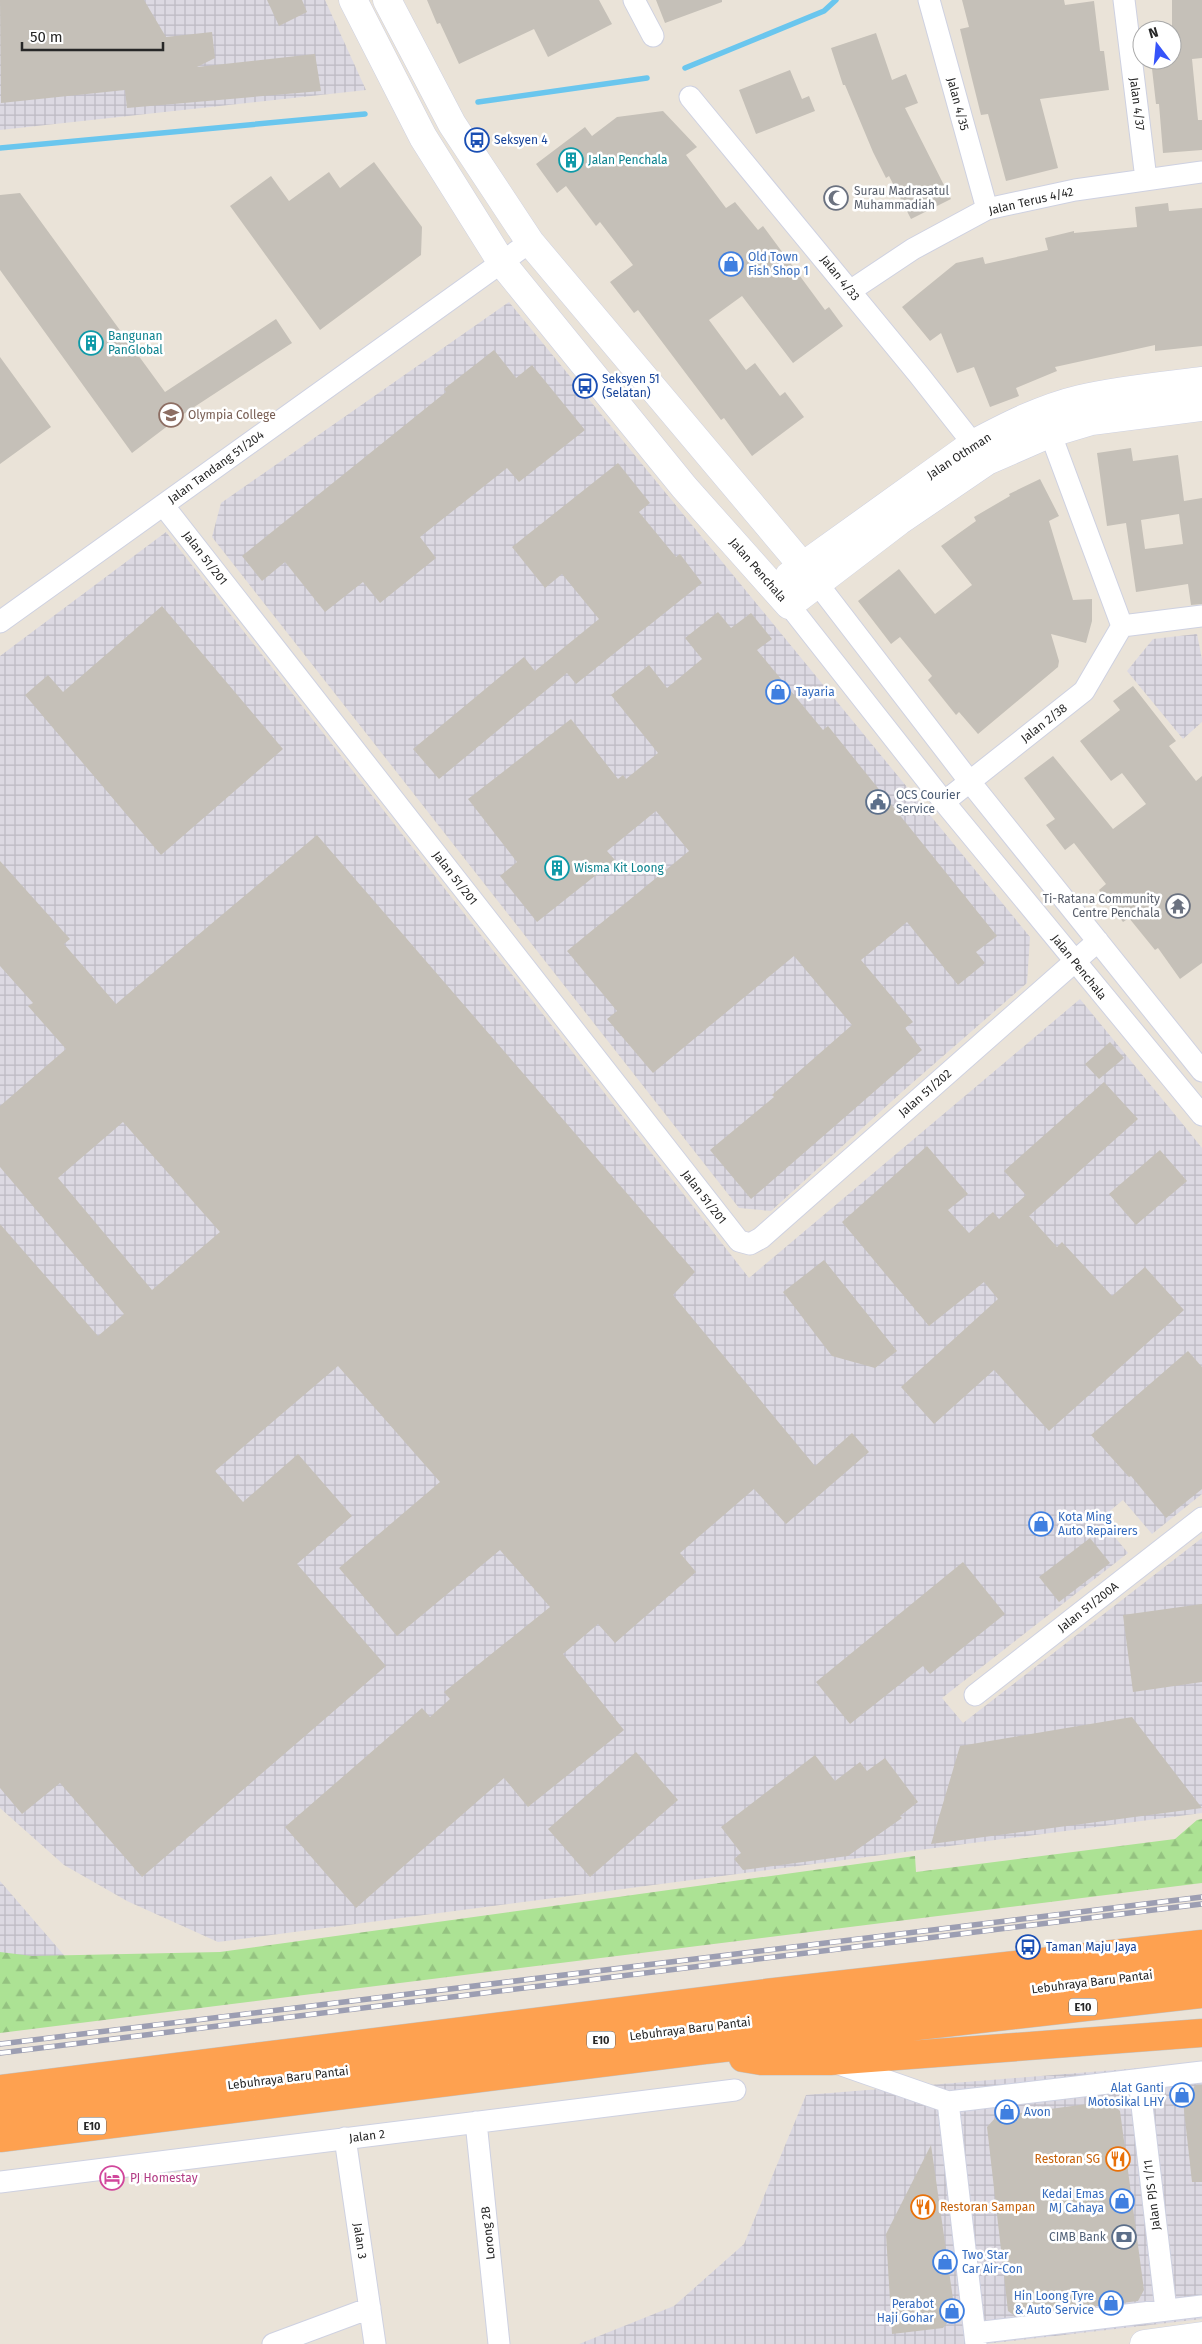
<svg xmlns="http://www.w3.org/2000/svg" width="1202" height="2344" font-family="'Fira Sans',sans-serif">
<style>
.industrial{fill:url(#industrial-grid)}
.forest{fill:url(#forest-firs)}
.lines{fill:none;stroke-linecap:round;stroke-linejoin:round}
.stream{stroke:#6ac6ee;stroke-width:5.5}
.building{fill:#c5c0b8;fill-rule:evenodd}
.street-casing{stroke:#ced1e1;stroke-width:23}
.secondary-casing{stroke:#ced1e1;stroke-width:29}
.highway-casing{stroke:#c3c3c3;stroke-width:29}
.street{stroke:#fff;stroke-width:21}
.secondary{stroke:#fff;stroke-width:28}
.highway{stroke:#fea150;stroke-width:28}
.rail-casing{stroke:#9c9eb2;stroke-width:5.5}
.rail{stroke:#fff;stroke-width:4;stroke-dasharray:11;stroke-linecap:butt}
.labels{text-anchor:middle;stroke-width:5;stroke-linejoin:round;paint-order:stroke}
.shield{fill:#fff;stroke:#686868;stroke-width:1}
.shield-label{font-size:11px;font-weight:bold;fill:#272727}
.street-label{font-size:12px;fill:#272727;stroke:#fff}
.transit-label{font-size:12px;fill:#164399;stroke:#fff;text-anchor:start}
.culture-label{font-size:12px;fill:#0d838f;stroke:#fff;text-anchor:start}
.worship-label{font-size:12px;fill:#5b616d;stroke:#fff;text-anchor:start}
.shop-label{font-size:12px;fill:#366cbe;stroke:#fff;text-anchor:start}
.education-label{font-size:12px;fill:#785e54;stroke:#fff;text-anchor:start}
.service-label{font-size:12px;fill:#4e5e75;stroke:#fff;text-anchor:start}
.food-label{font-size:12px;fill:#c56008;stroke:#fff;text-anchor:end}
.hotel-label{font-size:12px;fill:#b23c85;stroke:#fff;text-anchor:start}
</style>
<defs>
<pattern id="industrial-grid" width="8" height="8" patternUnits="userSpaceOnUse" patternTransform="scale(1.25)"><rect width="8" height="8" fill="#dcd9e2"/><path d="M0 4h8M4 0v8" fill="none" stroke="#bdbac2"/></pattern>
<pattern id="forest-firs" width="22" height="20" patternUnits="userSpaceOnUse" patternTransform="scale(1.25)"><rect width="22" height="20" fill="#ace294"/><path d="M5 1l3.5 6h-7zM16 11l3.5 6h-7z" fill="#94c280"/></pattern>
</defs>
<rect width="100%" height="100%" fill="#eae3d8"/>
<!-- industrial -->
<path class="industrial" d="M0,0H325L366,90L0,130Z
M509,302L1030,937L1027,983L903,1091L771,1211L739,1208L212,537L221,503Z
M166,532L749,1278L1080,999L1181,1122L1202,1148V1494L1152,1534L1123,1500L1100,1519L1128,1553L942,1698L963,1723L1202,1538V1813L218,1942L127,1901L64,1865L0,1808V656Z
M1197,634L1202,659V722L1183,739L1127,671L1153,639Z
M0,1881L69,1961L0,1969Z
M1202,2063V2319L985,2344H579L674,2306L744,2244L806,2095Z"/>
<!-- forest -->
<path class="forest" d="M1202,1819V1883L0,2033V1952L32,1956L220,1952L915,1856L916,1872L1175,1839L1197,1820Z"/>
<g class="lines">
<!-- stream -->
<path class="stream" d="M685,68L824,11L836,0
M478,102L647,78
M0,148L365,114"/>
</g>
<!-- building -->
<path class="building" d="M0,0H144L166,37L212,32L215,58L197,67L315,54L321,91L127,108L125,90L1,103Z
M267,0H302L307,12L279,26Z
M427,0H599L612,24L548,57L534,29L459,64L440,23L437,24Z
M656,0H722V2L665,23Z
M962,0H1064L1065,5L1094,1L1100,51H1104L1109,90L1040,99L1058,168L1006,181L988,114L981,115L972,79L960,29L969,27Z
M1172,0H1202V58L1192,59L1198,120H1202V150L1163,153L1159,104H1156L1151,60H1172Z
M876,33L892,80L906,74L918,103L905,108L951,199L911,219L889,176L886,178L873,152L845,85H843L831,48Z
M790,70L802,99L809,96L815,111L756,134L739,90Z
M663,111L697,147L686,155L726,208L735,202L758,230L763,226L825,310L829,307L843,326L793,363L742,296L709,320L746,370L755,363L780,396L785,392L804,417L752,456L724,418L721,420L638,310L634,313L610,282L633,265L600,222L596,226L566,186L557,193L536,164L585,127L592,136L617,117Z
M374,162L422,227L421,255L320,330L230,206L271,176L289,201L329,172L340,188Z
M20,193L165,392L276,319L292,343L182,415L132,453L0,270V195Z
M1168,203L1169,211L1202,208V346L1155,351V345L1055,367L1057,371L1016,388L1019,396L990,407L974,367L957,373L941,333L930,341L902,307L956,263L983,257L985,264L1048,250L1045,238L1074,231V233L1137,227L1135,207Z
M494,350L516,378L532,365L585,430L519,482L507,468L420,537L436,558L380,603L363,582L325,612L285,562L262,581L242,556L446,392L444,389Z
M0,357L51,427L0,464Z
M1131,448L1133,461L1178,455L1184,501L1202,498V604L1191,605L1188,584L1136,592L1126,523L1107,526L1097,453ZM1179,514L1183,544L1145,549L1141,520Z
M618,463L650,503L639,512L676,557L680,554L702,583L576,684L567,673L439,779L413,749L524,657L535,671L599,619L562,574L545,588L512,547Z
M1040,479L1059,516L1049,521L1073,600L1092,599V621L1086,643L1051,634L1059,661L1058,667L978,734L959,712L956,715L928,680L932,676L900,637L891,644L858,601L899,569L935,614L972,585L941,546L976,521L974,517L1010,496L1009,494Z
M162,606L283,749L161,855L25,695L48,675L63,692Z
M718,612L731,628L751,613L772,639L757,650L823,730L828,726L997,936L976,952L985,963L958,985L907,922L861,960L913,1022L905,1028L922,1050L751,1199L710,1150L774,1097L772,1095L852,1025L794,956L653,1073L607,1019L617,1011L567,951L689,851L656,811L607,851L615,860L537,922L500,876L517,862L468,799L571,719L618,779L623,775L626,779L658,753L611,695L649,665L667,688L702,659L685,638Z
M1133,686L1176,741L1169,746L1196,781L1202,776V963L1180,979L1158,948L1155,950L1129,918L1123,922L1099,890L1106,884L1074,843L1065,850L1046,825L1055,819L1024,778L1053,756L1113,829L1146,804L1122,773L1111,781L1080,741L1120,710L1113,701Z
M317,835L695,1272L673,1295L815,1466L852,1433L869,1452L786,1524L754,1489L680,1553L696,1572L615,1643L598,1624L563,1654L624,1730L528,1807L504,1778L356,1908L285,1827L422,1708L430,1717L450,1699L444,1692L550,1607L500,1550L397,1636L339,1568L440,1482L338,1366L215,1471L243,1502L298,1454L352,1516L297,1564L386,1666L142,1877L60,1783L22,1814L0,1788V1224L98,1336L124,1314L0,1167V1106L66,1049L28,1006L33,1003L0,966V861L70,939L64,944L116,1004ZM123,1122L220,1232L152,1290L58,1178Z
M1110,1042L1124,1058L1099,1079L1085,1064Z
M1104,1082L1138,1119L1029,1216L1057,1247L1062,1242L1112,1296L1145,1267L1184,1310L1049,1431L994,1370L934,1424L901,1387L998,1299L984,1282L929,1326L842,1222L927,1146L968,1194L948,1210L969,1233L993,1212L999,1219L1026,1195L1004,1171Z
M1160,1150L1187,1181L1136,1225L1109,1194Z
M824,1260L897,1351L875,1368L832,1356L783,1292Z
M1188,1351L1202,1367V1489L1166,1518L1131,1476L1129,1477L1091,1435Z
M1090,1538L1110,1563L1059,1602L1039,1577Z
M963,1562L1005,1614L930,1674L923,1666L850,1724L816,1682Z
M1202,1604V1682L1133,1692L1123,1615Z
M1132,1717L1202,1808L931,1844L960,1746Z
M636,1752L678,1800L590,1877L548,1829Z
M815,1755L835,1781L860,1762L867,1771L885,1758L918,1802L900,1816L902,1818L848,1856L743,1870L734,1859L741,1853L721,1827Z
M1196,2085H1202V2182H1192L1183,2101Z
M1110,2101L1120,2111L1144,2290L1138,2301L1015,2316L1008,2311L987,2127L997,2116Z
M931,2145L955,2313L943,2328L892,2334L886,2234Z"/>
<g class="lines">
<!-- street casing -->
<g class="street-casing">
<path id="street" d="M634,0L653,36
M929,0L987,209
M1124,0L1146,179
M690,97L919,375L982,455
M850,291L913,249L987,209L1075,190L1202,172
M163,505L739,1241L750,1244L761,1238L1098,941
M817,583L970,782L1202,1071
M789,605L944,802L1202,1115
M0,622L530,242
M1122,626L1202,616
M944,802L1084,691L1122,626L1045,419
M975,1695L1202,1518
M836,2063L948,2102L1202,2072
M1139,2080L1166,2310
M948,2102L976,2344
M476,2122L499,2344
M345,2138L375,2344
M0,2182L735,2090
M975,2333L1202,2306
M273,2344L370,2308"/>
</g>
<!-- secondary casing -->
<g class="secondary-casing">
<path id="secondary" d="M353,0L423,137L502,263L684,487L789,605L899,521L987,461L1051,433L1091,421L1202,407
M387,0L452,124L530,242L817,583
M789,576L973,444C1007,426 1042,408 1080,399C1120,390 1161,386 1202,381
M1144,2344L1202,2336"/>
</g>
<!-- highway casing -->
<g class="highway-casing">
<path id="highway" d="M743,2058L761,2061H830L1202,2033
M0,2089L766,1993L1202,1944
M0,2114L701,2027L1202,1969
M0,2138L705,2050L1202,1994"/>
</g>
<!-- street -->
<use href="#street" class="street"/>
<!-- secondary -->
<use href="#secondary" class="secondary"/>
<!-- highway -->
<use href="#highway" class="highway"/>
<!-- rail casing -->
<g class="rail-casing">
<path id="rail" d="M0,2044L1202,1897
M0,2053L1202,1904"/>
</g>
<!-- rail -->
<use href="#rail" class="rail"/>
</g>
<!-- icons -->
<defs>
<g id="bus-ring" transform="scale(1.25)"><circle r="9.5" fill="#fff" stroke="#1a4fb4" stroke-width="1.5"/><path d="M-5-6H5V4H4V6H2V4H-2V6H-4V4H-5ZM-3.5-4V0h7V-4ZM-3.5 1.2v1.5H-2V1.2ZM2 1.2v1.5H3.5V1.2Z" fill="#1a4fb4"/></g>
<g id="building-ring" transform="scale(1.25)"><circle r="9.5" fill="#fff" stroke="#0f9aa8" stroke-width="1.5"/><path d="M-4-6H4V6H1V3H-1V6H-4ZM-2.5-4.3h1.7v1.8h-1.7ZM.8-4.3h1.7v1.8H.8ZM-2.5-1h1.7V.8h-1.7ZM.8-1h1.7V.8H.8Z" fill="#0f9aa8"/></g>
<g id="mosque-ring" transform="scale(1.25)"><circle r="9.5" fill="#fff" stroke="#6b7280" stroke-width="1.5"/><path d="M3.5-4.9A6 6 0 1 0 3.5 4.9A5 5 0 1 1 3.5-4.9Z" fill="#6b7280"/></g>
<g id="shop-ring" transform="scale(1.25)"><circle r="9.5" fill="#fff" stroke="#3f7fe0" stroke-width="1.5"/><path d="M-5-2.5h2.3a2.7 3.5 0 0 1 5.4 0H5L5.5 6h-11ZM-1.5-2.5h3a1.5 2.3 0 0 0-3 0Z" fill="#3f7fe0"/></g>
<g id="university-ring" transform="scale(1.25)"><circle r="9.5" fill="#fff" stroke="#8d6e63" stroke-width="1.5"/><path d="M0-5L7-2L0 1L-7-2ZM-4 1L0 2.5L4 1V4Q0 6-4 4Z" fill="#8d6e63"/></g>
<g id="civic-ring" transform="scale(1.25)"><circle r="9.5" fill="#fff" stroke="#5c6f8a" stroke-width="1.5"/><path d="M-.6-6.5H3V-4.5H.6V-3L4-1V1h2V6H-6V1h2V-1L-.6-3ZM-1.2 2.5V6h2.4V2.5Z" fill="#5c6f8a"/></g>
<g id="temple-ring" transform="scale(1.25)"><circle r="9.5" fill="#fff" stroke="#6b7280" stroke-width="1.5"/><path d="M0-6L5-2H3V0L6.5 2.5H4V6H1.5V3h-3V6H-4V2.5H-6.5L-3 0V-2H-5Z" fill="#6b7280"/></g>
<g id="restaurant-ring" transform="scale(1.25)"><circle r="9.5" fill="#fff" stroke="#e8710a" stroke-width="1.5"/><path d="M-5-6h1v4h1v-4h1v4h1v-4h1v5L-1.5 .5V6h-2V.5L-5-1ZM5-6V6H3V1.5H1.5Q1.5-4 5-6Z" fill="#e8710a"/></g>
<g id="hotel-ring" transform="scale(1.25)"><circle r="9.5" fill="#fff" stroke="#d1479c" stroke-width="1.5"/><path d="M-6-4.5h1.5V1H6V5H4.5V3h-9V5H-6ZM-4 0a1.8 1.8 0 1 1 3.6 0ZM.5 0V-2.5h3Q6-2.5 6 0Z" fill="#d1479c"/></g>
<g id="bank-ring" transform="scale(1.25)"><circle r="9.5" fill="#fff" stroke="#5c6f8a" stroke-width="1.5"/><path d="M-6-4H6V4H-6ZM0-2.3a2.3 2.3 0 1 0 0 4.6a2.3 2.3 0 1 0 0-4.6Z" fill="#5c6f8a"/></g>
</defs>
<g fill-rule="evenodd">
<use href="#bus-ring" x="477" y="140"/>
<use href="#building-ring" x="571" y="160"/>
<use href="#mosque-ring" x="836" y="198"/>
<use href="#shop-ring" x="731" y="264"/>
<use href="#building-ring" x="91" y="343"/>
<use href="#bus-ring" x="585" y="386"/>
<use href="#university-ring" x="171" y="415"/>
<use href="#shop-ring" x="778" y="692"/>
<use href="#civic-ring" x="878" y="802"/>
<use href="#building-ring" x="557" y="868"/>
<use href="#temple-ring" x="1178" y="906"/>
<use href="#shop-ring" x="1041" y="1524"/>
<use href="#bus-ring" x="1028" y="1947"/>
<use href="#shop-ring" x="1182" y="2095"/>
<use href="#shop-ring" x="1007" y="2112"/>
<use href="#restaurant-ring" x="1118" y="2159"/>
<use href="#hotel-ring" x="112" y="2178"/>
<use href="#shop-ring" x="1122" y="2201"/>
<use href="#restaurant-ring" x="923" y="2207"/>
<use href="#bank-ring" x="1124" y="2237"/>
<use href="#shop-ring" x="945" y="2262"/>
<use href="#shop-ring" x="1111" y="2303"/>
<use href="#shop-ring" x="952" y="2311"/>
</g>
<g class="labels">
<!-- shield labels -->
<g class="shield">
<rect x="1069" y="1998.5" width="28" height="17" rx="4"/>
<rect x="587" y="2031.5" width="28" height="17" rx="4"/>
<rect x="78" y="2117.5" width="28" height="17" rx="4"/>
</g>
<g class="shield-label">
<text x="1083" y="2011">E10</text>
<text x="601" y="2044">E10</text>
<text x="92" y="2130">E10</text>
</g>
<!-- street labels -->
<g class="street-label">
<text transform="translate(958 104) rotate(75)" y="4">Jalan 4/35</text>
<text transform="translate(1137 104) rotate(83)" y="4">Jalan 4/37</text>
<text transform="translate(1031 201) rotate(-13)" y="4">Jalan Terus 4/42</text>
<text transform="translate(840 278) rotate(51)" y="4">Jalan 4/33</text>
<text transform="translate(959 456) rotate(-33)" y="4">Jalan Othman</text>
<text transform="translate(216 467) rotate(-36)" y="4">Jalan Tandang 51/204</text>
<text transform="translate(205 558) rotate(52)" y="4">Jalan 51/201</text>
<text transform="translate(758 570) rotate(49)" y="4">Jalan Penchala</text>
<text transform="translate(1044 723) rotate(-38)" y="4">Jalan 2/38</text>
<text transform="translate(455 878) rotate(52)" y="4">Jalan 51/201</text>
<text transform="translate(1079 967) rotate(51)" y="4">Jalan Penchala</text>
<text transform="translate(925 1093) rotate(-41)" y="4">Jalan 51/202</text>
<text transform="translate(704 1197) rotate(52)" y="4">Jalan 51/201</text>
<text transform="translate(1088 1607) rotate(-38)" y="4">Jalan 51/200A</text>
<text transform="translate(1092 1982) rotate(-7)" y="4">Lebuhraya Baru Pantai</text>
<text transform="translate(690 2029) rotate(-7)" y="4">Lebuhraya Baru Pantai</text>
<text transform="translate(288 2078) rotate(-7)" y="4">Lebuhraya Baru Pantai</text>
<text transform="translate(367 2136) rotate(-7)" y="4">Jalan 2</text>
<text transform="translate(1152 2195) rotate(-97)" y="4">Jalan PJS 1/11</text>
<text transform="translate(488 2233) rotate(-96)" y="4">Lorong 2B</text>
<text transform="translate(360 2241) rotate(82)" y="4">Jalan 3</text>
</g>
<!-- transit labels -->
<g class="transit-label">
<text x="494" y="144">Seksyen 4</text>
<text x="602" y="383">Seksyen 51<tspan x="602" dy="14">(Selatan)</tspan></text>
<text x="1046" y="1951">Taman Maju Jaya</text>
</g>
<!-- culture labels -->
<g class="culture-label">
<text x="588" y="164">Jalan Penchala</text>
<text x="108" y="340">Bangunan<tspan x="108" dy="14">PanGlobal</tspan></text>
<text x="574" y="872">Wisma Kit Loong</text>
</g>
<!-- worship labels -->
<g class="worship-label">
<text x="854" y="195">Surau Madrasatul<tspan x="854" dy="14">Muhammadiah</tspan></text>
<text x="1160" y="903" text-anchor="end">Ti-Ratana Community<tspan x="1160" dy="14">Centre Penchala</tspan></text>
</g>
<!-- shop labels -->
<g class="shop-label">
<text x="748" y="261">Old Town<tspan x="748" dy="14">Fish Shop 1</tspan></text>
<text x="796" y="696">Tayaria</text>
<text x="1058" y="1521">Kota Ming<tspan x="1058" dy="14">Auto Repairers</tspan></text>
<text x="1164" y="2092" text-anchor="end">Alat Ganti<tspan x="1164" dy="14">Motosikal LHY</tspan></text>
<text x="1024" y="2116">Avon</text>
<text x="1104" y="2198" text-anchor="end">Kedai Emas<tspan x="1104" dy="14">MJ Cahaya</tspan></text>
<text x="962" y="2259">Two Star<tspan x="962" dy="14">Car Air-Con</tspan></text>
<text x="1094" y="2300" text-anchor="end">Hin Loong Tyre<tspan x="1094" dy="14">&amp; Auto Service</tspan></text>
<text x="934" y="2308" text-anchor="end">Perabot<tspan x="934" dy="14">Haji Gohar</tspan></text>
</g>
<!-- education labels -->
<g class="education-label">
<text x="188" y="419">Olympia College</text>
</g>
<!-- service labels -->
<g class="service-label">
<text x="896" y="799">OCS Courier<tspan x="896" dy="14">Service</tspan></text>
<text x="1106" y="2241" text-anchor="end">CIMB Bank</text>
</g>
<!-- food labels -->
<g class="food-label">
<text x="1100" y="2163">Restoran SG</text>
<text x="940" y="2211" text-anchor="start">Restoran Sampan</text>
</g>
<!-- hotel labels -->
<g class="hotel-label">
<text x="130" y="2182">PJ Homestay</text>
</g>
</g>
<!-- north arrow -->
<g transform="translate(1157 45) rotate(344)"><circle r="24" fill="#ffffff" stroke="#a9a9a9"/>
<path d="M0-4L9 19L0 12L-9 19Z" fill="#3654fa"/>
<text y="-8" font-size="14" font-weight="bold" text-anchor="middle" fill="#272727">N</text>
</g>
<!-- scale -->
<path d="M22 42v8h141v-8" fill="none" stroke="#272727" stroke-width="2.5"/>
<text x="30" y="42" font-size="15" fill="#272727" stroke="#ffffff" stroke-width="4" paint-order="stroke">50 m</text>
</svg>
